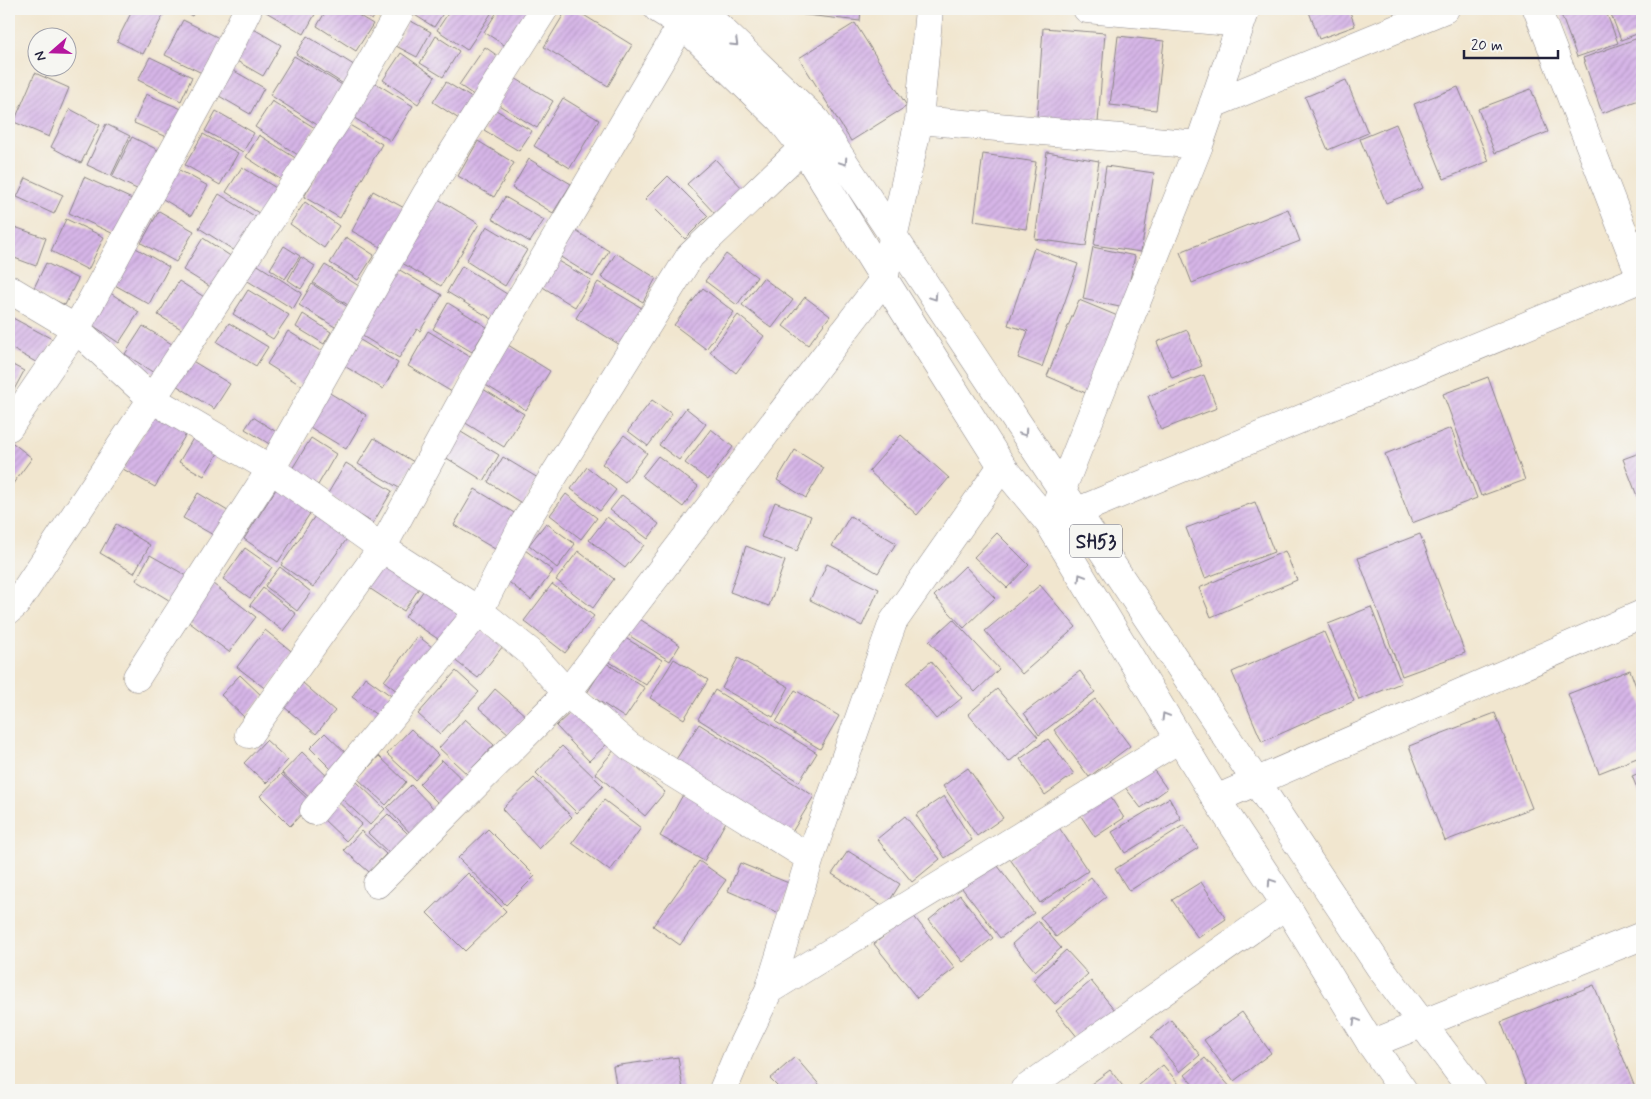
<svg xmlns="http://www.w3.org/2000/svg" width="1651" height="1099" font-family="Mynerve,sans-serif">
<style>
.building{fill:url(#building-hatch)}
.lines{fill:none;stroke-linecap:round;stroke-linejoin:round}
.street-casing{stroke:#8a8485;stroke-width:29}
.primary-casing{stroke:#8a8485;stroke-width:29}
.street{stroke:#fff;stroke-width:28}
.primary{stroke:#fff;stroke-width:28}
.oneway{stroke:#9c9ca7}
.labels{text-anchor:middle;stroke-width:4.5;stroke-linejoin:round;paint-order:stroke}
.shield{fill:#f6f6f2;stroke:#626272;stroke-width:1}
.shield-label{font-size:19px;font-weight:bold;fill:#22223b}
</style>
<defs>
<pattern id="building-hatch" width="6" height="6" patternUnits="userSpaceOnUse" patternTransform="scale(1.25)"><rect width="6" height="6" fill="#d6b5e7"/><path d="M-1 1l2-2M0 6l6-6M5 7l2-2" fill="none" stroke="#b79bc7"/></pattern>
</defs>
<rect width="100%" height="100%" fill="#f6f6f2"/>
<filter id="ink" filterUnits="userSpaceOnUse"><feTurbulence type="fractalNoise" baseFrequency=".02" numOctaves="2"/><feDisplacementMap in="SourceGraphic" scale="10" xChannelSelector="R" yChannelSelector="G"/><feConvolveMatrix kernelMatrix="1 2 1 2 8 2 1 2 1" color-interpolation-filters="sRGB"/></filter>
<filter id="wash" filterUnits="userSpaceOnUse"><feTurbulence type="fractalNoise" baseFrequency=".0096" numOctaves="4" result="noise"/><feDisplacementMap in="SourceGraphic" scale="20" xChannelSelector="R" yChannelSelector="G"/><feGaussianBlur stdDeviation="1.12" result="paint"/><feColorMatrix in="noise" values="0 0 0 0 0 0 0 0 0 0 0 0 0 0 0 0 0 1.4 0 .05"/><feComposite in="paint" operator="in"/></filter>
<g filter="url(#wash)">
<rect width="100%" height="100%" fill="#f1e6cf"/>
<g id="blocks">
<!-- building -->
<path class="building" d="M133,9H159L165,12L143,54L117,41Z
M178,9H196L192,16Z
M268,9H318L304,34L266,12Z
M327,9H348L373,24L356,51L317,26Z
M353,9H379L372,20Z
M405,9H446L434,27Z
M451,9H494L467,50L437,30Z
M499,9H539L512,50L484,32Z
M567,9H574L632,45L608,86L544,47Z
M798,9H861L860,21L797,14Z
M1308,9H1349L1355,26L1319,39Z
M1559,9H1605L1618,43L1577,57Z
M1609,9H1638L1642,21V32L1621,40Z
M183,20L223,40L206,75L165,55Z
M409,20L431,32L417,57L396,46Z
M855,23L907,106L851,141L799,58Z
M252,28L281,45L263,76L235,60Z
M1043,28L1105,33L1098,123L1037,118Z
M307,36L357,67L345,85L296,54Z
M436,36L459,51L443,77L420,63Z
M1118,36L1164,41L1156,110L1110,105Z
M1638,38L1642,50V99L1602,113L1583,58Z
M485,47L505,61L478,98L459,85Z
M401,53L435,77L418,104L383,80Z
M294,56L344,86L319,126L270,95Z
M150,57L192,77L181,101L138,80Z
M229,68L264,88L250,114L214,93Z
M35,73L69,88L49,137L14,122Z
M513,77L553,101L537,128L497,104Z
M369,79L413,106L391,141L348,114Z
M1346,80L1368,133L1328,150L1305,97Z
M446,82L472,98L459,119L433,102Z
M1458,87L1489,161L1444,179L1414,104Z
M1531,89L1548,132L1495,153L1478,109Z
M146,94L184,110L172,139L134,123Z
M563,98L599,120L570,168L534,146Z
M272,101L315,128L298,155L255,127Z
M70,109L100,125L81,163L51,147Z
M496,110L532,131L519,151L484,130Z
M216,111L254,133L243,152L205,131Z
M346,123L382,144L340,218L304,197Z
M106,124L130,136L111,176L87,165Z
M1396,124L1423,188L1386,203L1360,139Z
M203,134L238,153L220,185L185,165Z
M259,135L297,159L283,181L246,157Z
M132,137L164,153L145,193L112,177Z
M478,141L514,163L494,197L458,176Z
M1047,152L1099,161L1086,246L1035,239Z
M983,154L1036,162L1026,229L974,221Z
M529,159L571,184L553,213L512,188Z
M715,159L744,190L716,215L687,184Z
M1106,166L1154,173L1141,252L1094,245Z
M174,167L208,186L191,216L158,196Z
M242,167L281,191L265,217L226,192Z
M668,176L708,216L685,239L645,199Z
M84,177L132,199L116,235L69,213Z
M26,178L63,195L54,214L17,197Z
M373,191L408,210L386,250L352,231Z
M219,194L264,222L243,256L199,228Z
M435,197L479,224L441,286L397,260Z
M505,197L544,220L530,242L492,219Z
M305,202L339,226L324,248L290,224Z
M1288,209L1300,241L1192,283L1180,252Z
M159,211L194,231L176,262L141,243Z
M66,219L104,237L88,270L51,251Z
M9,225L46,238L36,266L9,256Z
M487,226L527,250L505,286L466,261Z
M574,230L609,251L593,277L559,256Z
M346,237L374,255L358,280L330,263Z
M203,238L232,257L212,288L183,270Z
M284,246L300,256L285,279L270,269Z
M134,247L169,267L149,304L113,284Z
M1093,247L1135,256L1124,308L1083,299Z
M1034,248L1078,264L1042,367L1018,358L1028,331L1008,325Z
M616,253L656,278L643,302L601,277Z
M726,254L757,277L737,305L705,281Z
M301,257L315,266L301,289L288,280Z
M556,260L591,280L575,307L541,286Z
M253,262L302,293L293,309L243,278Z
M46,263L78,279L65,305L33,290Z
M325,265L359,286L348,305L313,283Z
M462,266L507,294L492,319L447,292Z
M398,269L442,295L420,331L417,329L399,358L359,334Z
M763,278L793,300L772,328L742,305Z
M179,281L209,300L188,333L158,315Z
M598,282L647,311L625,348L576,318Z
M312,284L348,307L335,327L299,305Z
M703,288L734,312L706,349L674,325Z
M106,290L139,312L119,343L85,320Z
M248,290L289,315L273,339L233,314Z
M805,297L830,316L808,345L783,326Z
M1079,300L1120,317L1088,394L1047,376Z
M448,303L487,327L472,352L433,329Z
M303,314L331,332L324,344L296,327Z
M738,315L764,336L736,373L710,352Z
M9,316L54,340L41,365L9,347Z
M229,323L268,347L256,366L217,342Z
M143,326L175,346L157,375L125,354Z
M1187,330L1202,366L1172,378L1157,342Z
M288,331L330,357L310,391L267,364Z
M428,331L472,358L452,392L408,366Z
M357,338L398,363L383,389L341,364Z
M508,345L550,371L526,410L484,384Z
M186,357L230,384L214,409L171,382Z
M9,363L24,371L9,399Z
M1204,375L1217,408L1161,430L1148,396Z
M1488,377L1525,480L1481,496L1443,394Z
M483,389L524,414L504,447L464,422Z
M328,392L366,415L346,449L308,426Z
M652,400L672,414L648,446L628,431Z
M686,408L706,424L679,460L659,445Z
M157,410L189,429L155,487L123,469Z
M253,417L278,433L271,445L245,429Z
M1451,428L1477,498L1412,523L1385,454Z
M456,429L499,455L484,481L440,454Z
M711,429L733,447L708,480L685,463Z
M198,430L223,445L204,476L179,462Z
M624,435L647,453L625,482L602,464Z
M901,435L949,478L917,515L869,471Z
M311,438L336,454L318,485L292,469Z
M374,438L414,462L399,488L358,464Z
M9,440L32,458L9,489Z
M795,450L824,468L806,498L777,480Z
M1642,452V509L1623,459Z
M658,456L698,486L683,507L642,476Z
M503,457L538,478L523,504L488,482Z
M346,463L392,491L373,523L327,495Z
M587,467L616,490L600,511L571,489Z
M278,486L313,509L278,562L244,539Z
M475,489L516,514L495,549L454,525Z
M198,493L231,513L217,537L183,518Z
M566,494L597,518L581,539L550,515Z
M622,495L659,524L648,539L610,510Z
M775,502L811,516L797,551L761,537Z
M1255,502L1274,552L1205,578L1186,528Z
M319,510L351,533L313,587L281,565Z
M850,516L896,543L878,573L832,546Z
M607,517L644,545L625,568L589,540Z
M546,523L575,544L557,568L529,545Z
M116,524L150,545L134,573L100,553Z
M997,533L1029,565L1007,588L974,557Z
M1420,534L1465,653L1402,676L1358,558Z
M746,546L785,561L769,606L730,592Z
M245,548L272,567L250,598L223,579Z
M525,550L553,571L531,600L504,578Z
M578,551L614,579L593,608L556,580Z
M1285,551L1297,580L1211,617L1199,588Z
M150,555L187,576L172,602L136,580Z
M384,559L421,585L404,611L366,586Z
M827,564L879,589L862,626L810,600Z
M965,566L995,598L964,628L934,596Z
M280,567L311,592L297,611L265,586Z
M213,584L256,617L229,652L186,620Z
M552,584L594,616L565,653L524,621Z
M1040,585L1076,627L1022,674L985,631Z
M426,587L461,612L441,641L405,617Z
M263,588L296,614L283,631L250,605Z
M1371,607L1401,683L1359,700L1328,624Z
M635,616L680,645L670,661L625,633Z
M953,619L999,669L975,692L929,641Z
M478,627L503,646L478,678L453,659Z
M265,630L295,654L267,690L237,667Z
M1324,632L1354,701L1262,742L1232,672Z
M418,636L436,650L403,696L384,681Z
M622,636L662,660L646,685L608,661Z
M738,658L789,687L773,717L722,688Z
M674,659L708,680L684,719L650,698Z
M931,661L962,698L936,719L906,683Z
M606,663L645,688L625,718L587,693Z
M1630,670L1642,703V756L1599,773L1568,694Z
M456,671L479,692L440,734L418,714Z
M1080,671L1095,692L1039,735L1024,713Z
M240,675L263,697L244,717L221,695Z
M365,677L394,698L381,718L352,697Z
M303,683L335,711L316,734L283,706Z
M495,689L526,716L509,734L479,708Z
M997,689L1038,737L1009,762L968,714Z
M715,690L817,753L799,782L698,719Z
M795,690L839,716L820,749L776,722Z
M1095,699L1130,746L1089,777L1054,730Z
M575,708L608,743L589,761L556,726Z
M1495,713L1532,808L1445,841L1409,746Z
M465,719L494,745L467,774L439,748Z
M699,724L814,796L789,837L673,764Z
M411,729L438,755L415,780L387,754Z
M325,733L350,757L335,773L310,748Z
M1048,739L1074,774L1045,795L1020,759Z
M266,740L288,760L266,783L244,763Z
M562,746L603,786L577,813L536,773Z
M615,749L665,792L645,816L595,773Z
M302,752L331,780L312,800L282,773Z
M379,756L406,782L386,805L358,779Z
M442,760L466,783L442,807L419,784Z
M1148,762L1167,789L1141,808L1121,782Z
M968,768L1003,818L977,836L943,786Z
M1642,772V800L1632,776Z
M281,774L312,803L290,826L260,796Z
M534,778L572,817L539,849L502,809Z
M356,781L385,809L370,825L341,798Z
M411,785L436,811L411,834L387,808Z
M1104,787L1124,818L1095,837L1074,806Z
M684,793L728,818L704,861L660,836Z
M944,796L972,840L945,858L916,815Z
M1169,798L1181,819L1125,853L1112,832Z
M336,800L362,824L346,841L321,817Z
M604,800L641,828L610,871L572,843Z
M388,814L411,837L392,856L368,833Z
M905,816L940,859L912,882L877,839Z
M1184,825L1198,848L1129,891L1115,869Z
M1058,826L1088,871L1040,903L1010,859Z
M488,829L535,876L506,905L458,858Z
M361,831L386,854L369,872L344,850Z
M848,851L900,884L885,908L832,874Z
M988,853L1034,913L1000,938L955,879Z
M699,861L726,880L680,945L653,926Z
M740,863L791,884L779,913L728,891Z
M468,873L506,911L465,951L427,913Z
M1091,877L1106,897L1056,937L1040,917Z
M1201,882L1226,919L1198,938L1172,900Z
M960,895L993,938L963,962L929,920Z
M912,914L955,968L917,998L874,944Z
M1038,921L1061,948L1035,971L1012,944Z
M1066,950L1088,974L1055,1004L1033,980Z
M1091,981L1119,1015L1083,1044L1056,1011Z
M1594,985L1636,1090H1528L1501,1022Z
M1242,1012L1271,1053L1234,1081L1204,1040Z
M1171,1020L1200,1055L1180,1072L1151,1037Z
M678,1057L683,1090H617L613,1066Z
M795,1057L824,1090H781L770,1079Z
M1205,1058L1232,1089L1231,1090H1197L1185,1075Z
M1163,1065L1184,1090H1142L1138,1086Z
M1110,1070L1126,1090H1083Z"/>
</g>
</g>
<g filter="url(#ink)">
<use href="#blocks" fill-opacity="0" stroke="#8a8485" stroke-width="1"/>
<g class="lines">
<!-- street casing -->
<g class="street-casing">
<path id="street" d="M1087,9L1241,23
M1537,9L1642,280
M1213,104L1445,9
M919,120L1199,145
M9,289L76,329L152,399L271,469L382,548L479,611L530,652L567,693L629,746L810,858
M9,427L76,329L220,66L248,9
M1054,509L1199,145L1246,9
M1049,523L1642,278
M9,610L16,604L344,109L401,9
M137,677L271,469L427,193L544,9
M249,734L382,548L487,355L682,24
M1216,799L1642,614
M314,811L479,611L522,527L690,256L803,148
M377,884L567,693L884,279L919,120L929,9
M769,990L1179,739
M1371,1044L1642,936
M723,1090L739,1052L769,990L810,858L893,622L1002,466
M1024,1090L1286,905"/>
</g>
<!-- primary casing -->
<g class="primary-casing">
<path id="primary" d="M658,9L682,24L780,119L803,148L884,279L1002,466L1049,523L1216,799L1286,905L1371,1044L1403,1090
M700,9L816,120L1379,966L1472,1090"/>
</g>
<!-- street -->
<use href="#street" class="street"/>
<!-- primary -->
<use href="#primary" class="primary"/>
</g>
<!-- one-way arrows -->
<defs><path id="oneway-chevron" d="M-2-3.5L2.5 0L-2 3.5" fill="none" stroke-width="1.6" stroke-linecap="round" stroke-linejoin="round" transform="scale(1.25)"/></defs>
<g class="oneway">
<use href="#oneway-chevron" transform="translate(735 43) rotate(44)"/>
<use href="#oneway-chevron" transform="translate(844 162) rotate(56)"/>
<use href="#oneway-chevron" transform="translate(934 297) rotate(56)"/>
<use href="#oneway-chevron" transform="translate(1024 433) rotate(56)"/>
<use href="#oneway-chevron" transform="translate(1081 577) rotate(-121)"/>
<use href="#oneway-chevron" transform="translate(1165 716) rotate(-121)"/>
<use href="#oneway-chevron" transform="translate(1271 882) rotate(-124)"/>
<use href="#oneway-chevron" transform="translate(1356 1021) rotate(-121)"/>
</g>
</g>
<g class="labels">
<!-- shield labels -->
<rect class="shield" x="1070" y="524.5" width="52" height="33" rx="4"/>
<g class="shield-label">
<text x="1096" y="548">SH53</text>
</g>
</g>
<!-- margin -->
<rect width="1651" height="1099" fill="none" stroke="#f6f6f2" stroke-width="30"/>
<!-- north arrow -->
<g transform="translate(52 52) rotate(250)"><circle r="24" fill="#f6f6f2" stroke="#a1a1a9"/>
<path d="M0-4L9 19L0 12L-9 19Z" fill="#b5179e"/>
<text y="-8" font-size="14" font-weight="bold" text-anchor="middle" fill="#22223b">N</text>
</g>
<!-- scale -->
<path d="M1464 50v8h94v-8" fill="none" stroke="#22223b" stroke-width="2.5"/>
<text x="1471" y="50" font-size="15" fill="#22223b" stroke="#f6f6f2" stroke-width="4" paint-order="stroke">20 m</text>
</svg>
